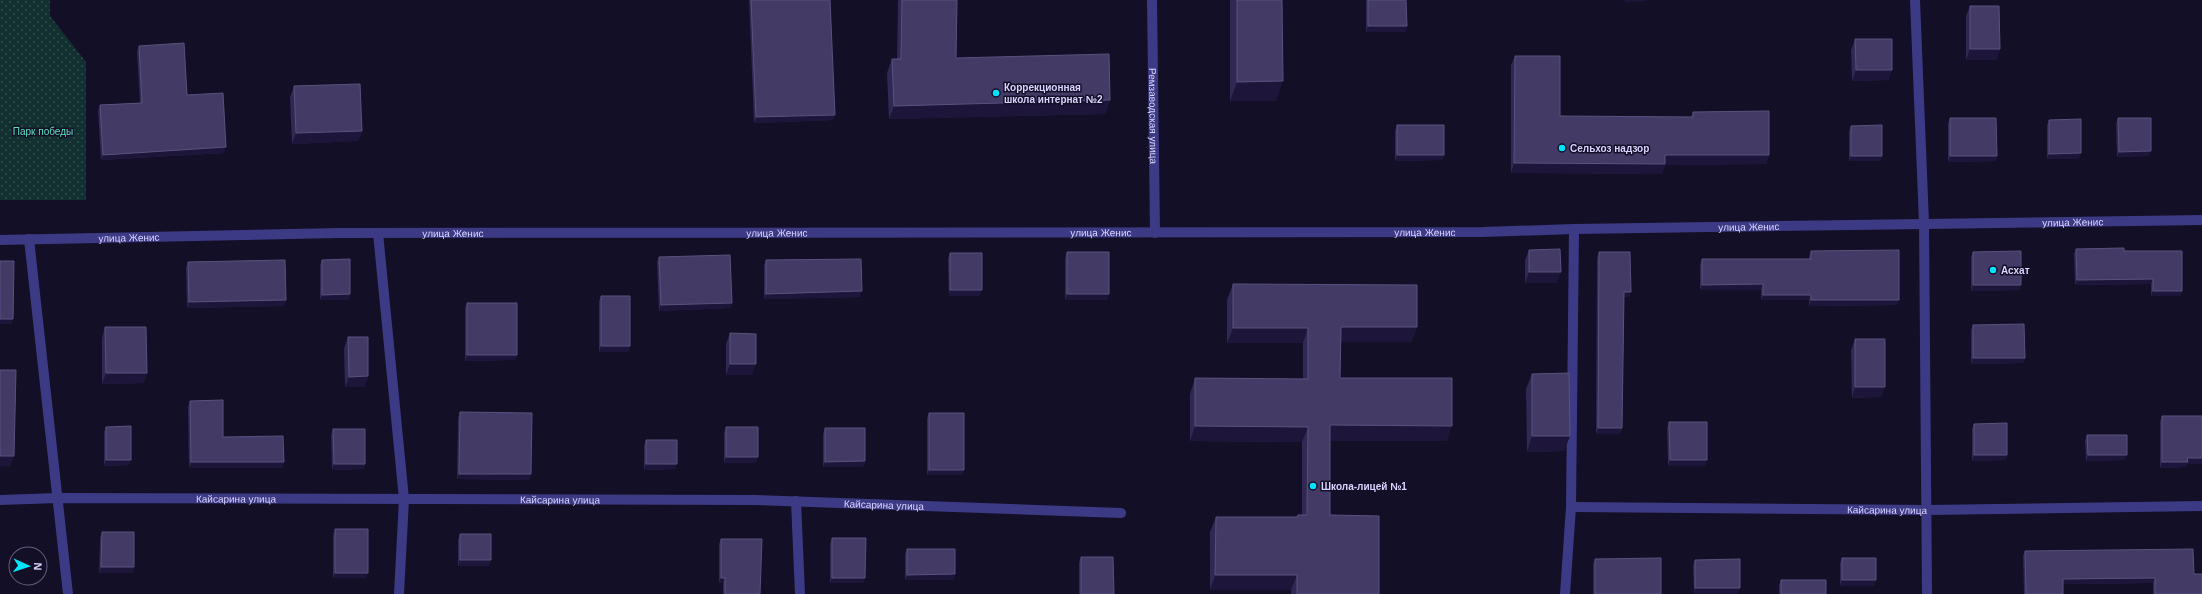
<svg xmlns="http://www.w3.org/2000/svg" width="2202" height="594" font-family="Arial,sans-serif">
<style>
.park{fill:url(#park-dots)}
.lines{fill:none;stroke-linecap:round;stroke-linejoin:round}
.minor{stroke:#3d3a85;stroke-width:10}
.wall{fill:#312854}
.shaded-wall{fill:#1d163a}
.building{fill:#433a66;stroke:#5a527e}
.poi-dot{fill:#00e5ff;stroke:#130f26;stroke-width:1.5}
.labels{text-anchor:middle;stroke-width:3;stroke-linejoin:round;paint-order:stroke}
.poi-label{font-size:10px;font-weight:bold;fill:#d9d4ff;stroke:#130f26;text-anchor:start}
.street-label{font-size:10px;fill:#d9d4ff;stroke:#130f26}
.park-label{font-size:10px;fill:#5fe0c0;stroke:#130f26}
</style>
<defs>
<pattern id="park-dots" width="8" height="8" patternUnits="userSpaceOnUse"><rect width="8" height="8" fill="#12302f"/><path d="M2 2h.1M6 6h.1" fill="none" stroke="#344d4e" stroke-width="1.8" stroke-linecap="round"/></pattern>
</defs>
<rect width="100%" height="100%" fill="#130f26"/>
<!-- park -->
<path class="park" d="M0,0H50V16L86,62V200H0Z"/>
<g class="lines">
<!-- minor -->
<g class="minor">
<path id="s1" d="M1152,0L1155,233"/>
<path d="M1915,0L1924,223L1927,594"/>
<path d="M378,233L404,499L399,594"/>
<path d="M29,239L68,594"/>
<path id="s2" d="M0,240L338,233L1483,232L1574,229L2202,220"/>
<path id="s3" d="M0,500L58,498L754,500L1121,513"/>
<path d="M796,501L800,594"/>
<path id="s4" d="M1571,507L1928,510L2202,506"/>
<path d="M1565,594L1571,507L1574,229"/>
</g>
</g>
<!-- wall -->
<path class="wall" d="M749,0H830L833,120L754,123Z
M898,0H957L956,58L1110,100L1105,114L889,119L887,73L892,59H897Z
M1230,0H1282L1276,101H1230Z
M1366,0H1406L1407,26L1405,32H1366Z
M1970,6L2000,49L1996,60H1966V16Z
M1855,39L1892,70L1888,80L1852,81L1851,50Z
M139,46L187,95L224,153L101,160L98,111L100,105L140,103L137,51Z
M1515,56L1560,116L1691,117L1693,112L1769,155L1766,164L1665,165L1662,174L1511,173V65Z
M294,86L362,131L358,141L292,144L290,97Z
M1950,118L1997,156L1995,161L1948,162V124Z
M2118,118L2149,156L2117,157L2116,124Z
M2049,120L2079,159H2047V125Z
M1397,125L1444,155L1442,160L1395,161V131Z
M1851,126L1882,156L1880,161H1849V131Z
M2076,249L2124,251L2182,291L2180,296H2151V284L2075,285L2074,254Z
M1529,250L1557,283H1525V260Z
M1811,251L1897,305L1809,306V300H1761V290H1700V265L1702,259H1809V256Z
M1067,252L1107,300H1065V258Z
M1599,252L1629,297H1624L1622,428L1620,434H1596L1597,258Z
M1973,252L2019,290L1971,291V257Z
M950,253L980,296H949L948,259Z
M659,257L732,303L730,308L659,311L657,262Z
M322,260L350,294L348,300H320V265Z
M766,260L860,297L764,299V265Z
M188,262L286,300L284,306L187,308L186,268Z
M1233,284L1417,327L1411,342H1341L1340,378L1447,441H1330V515L1379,594H1291V590H1210V532L1216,517H1297L1298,515H1302V442L1190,441V394L1195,378L1303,379V343H1227V300Z
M601,296L630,346L628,352H599V301Z
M467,303L517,355L515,360L465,361V308Z
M1973,325L2025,358L2023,363L1971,364V330Z
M105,327L147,373L143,383L102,384V338Z
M730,333L752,375H726V344Z
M348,337L368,376L364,387H345L344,348Z
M1855,339L1881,397L1852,398L1851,350Z
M1532,374L1570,436L1564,451L1527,452L1526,389Z
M190,401L223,437L284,462L282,468H189L188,407Z
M460,412L531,474L529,480L457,479L458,418Z
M929,413L962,475H927V418Z
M2162,416L2187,464L2186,467L2160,468V422Z
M1669,422L1705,466H1668L1667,428Z
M1974,424L2007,455L2005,460L1972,461V429Z
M106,427L129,465L104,466V432Z
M726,427L756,463H724V433Z
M825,428L865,461L863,467H823V434Z
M333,429L365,464L363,469L332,470L331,435Z
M2087,435L2125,460L2086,461L2085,441Z
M646,440L675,469L644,470V446Z
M335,529L366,578H333V535Z
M102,532L134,567L132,573H99L100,538Z
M460,534L489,566H458V540Z
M832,538L863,583H830V544Z
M721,539L760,594H723V583H719V544Z
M907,549L955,574L953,580H905V554Z
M2025,551L2194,574L2202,594H2153V583L2063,584V594H2024L2023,556Z
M1081,557L1114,594H1079V562Z
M1842,558L1876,580L1874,586H1840V563Z
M1595,559L1661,594H1593V564Z
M1695,560L1738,594H1694L1693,565Z
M1781,580L1826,594H1779V585Z"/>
<!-- shaded-wall -->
<path class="shaded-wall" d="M1625,0H1647L1646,1L1625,2Z
M1368,26H1407L1405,32H1366Z
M1970,49H2000L1996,60H1966Z
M1856,70H1892L1888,80L1852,81Z
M1283,81L1276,101H1230L1237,82Z
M1110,100L1105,114L889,119L894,106Z
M835,115L833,120L754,123L756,117Z
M362,131L358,141L292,144L296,133Z
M226,147L224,153L101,160L103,155Z
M2151,151L2149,156L2117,157L2119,152Z
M2081,153L2079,159H2047L2049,154Z
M1397,155H1444L1442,160L1395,161Z
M1665,155H1769L1766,164L1665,165L1662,174L1511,173L1514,163Z
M1851,156H1882L1880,161H1849Z
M1950,156H1997L1995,161L1948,162Z
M1529,272H1561L1557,283H1525Z
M2153,279L2151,284L2075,285L2077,280Z
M1763,284L1761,290H1700L1702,285Z
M1973,285H2021L2019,290L1971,291Z
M950,290H982L980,296H949Z
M862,291L860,297L764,299L766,294Z
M2153,291H2182L2180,296H2151Z
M1624,292H1631L1629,297H1622Z
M350,294L348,300H320L322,295Z
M1067,294H1109L1107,300H1065Z
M1763,295H1811L1809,300H1761Z
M286,300L284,306L187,308L189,302Z
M1811,300H1899L1897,305L1809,306Z
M732,303L730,308L659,311L661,305Z
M0,319H13L11,324H0Z
M1341,327H1417L1411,342H1335Z
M1233,328H1308L1303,343H1227Z
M601,346H630L628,352H599Z
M467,355H517L515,360L465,361Z
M1973,358H2025L2023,363L1971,364Z
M730,364H756L752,375H726Z
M106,373H147L143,383L102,384Z
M368,376L364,387H345L349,377Z
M1855,387H1885L1881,397L1852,398Z
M1330,425L1452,426L1447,441H1325Z
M1195,426L1308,427L1302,442L1190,441Z
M1598,428H1622L1620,434H1596Z
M1532,436H1570L1564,451L1527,452Z
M1974,455H2007L2005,460L1972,461Z
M2088,455H2127L2125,460L2086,461Z
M0,456H14L10,467L0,466Z
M726,457H758L756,463H724Z
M2187,458H2202V464H2187L2186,467L2160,468L2162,462Z
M106,460H131L129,465L104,466Z
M1670,460H1707L1705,466H1668Z
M865,461L863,467H823L825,462Z
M191,462H284L282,468H189Z
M334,464H365L363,469L332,470Z
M646,464H677L675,469L644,470Z
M929,470H964L962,475H927Z
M459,474H531L529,480L457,479Z
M460,560H491L489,566H458Z
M101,567H134L132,573H99Z
M335,573H368L366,578H333Z
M955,574L953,580H905L907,575Z
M1215,575H1297L1291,590H1210Z
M721,578H725L723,583H719Z
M832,578H865L863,583H830Z
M2155,578L2153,583L2061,584L2063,579Z
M1842,580H1876L1874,586H1840Z
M1695,588H1740L1738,594H1694Z"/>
<!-- building -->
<path class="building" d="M751,0H830L835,115L756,117Z
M902,0H957L956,58L1109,54L1110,100L894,106L892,59H901Z
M1237,0H1282L1283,81L1237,82Z
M1368,0H1406L1407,26H1368Z
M1970,6H1999L2000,49H1970Z
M1855,39H1892V70H1856Z
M184,43L187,95L223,93L226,147L103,155L100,105L142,103L139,46Z
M1515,56H1560V116L1693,117V112L1769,111V155H1665V164L1514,163Z
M360,84L362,131L296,133L294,86Z
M1950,118H1996L1997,156H1950Z
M2118,118H2151V151L2119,152Z
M2081,119V153L2049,154V120Z
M1397,125H1444V155H1397Z
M1882,125V156H1851V126Z
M2124,248V251H2182V291H2153V279L2077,280L2076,249Z
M1560,249L1561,272H1529V250Z
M1899,250V300H1811V295H1763V284L1702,285V259H1811V251Z
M2021,251V285H1973V252Z
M1067,252H1109V294H1067Z
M1599,252H1630L1631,292H1624L1622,428H1598Z
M950,253H982V290H950Z
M730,255L732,303L661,305L659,257Z
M350,259V294L322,295V260Z
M861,259L862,291L766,294V260Z
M285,260L286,300L189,302L188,262Z
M0,261H14L13,319H0Z
M1233,284L1417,285V327H1341L1340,378H1452V426L1330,425V515L1379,516V594H1297V575H1215L1216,517H1297L1298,515H1307L1308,427L1195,426V378L1308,379V328H1233Z
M601,296H630V346H601Z
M467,303H517V355H467Z
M2024,324L2025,358H1973V325Z
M105,327H146L147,373H106Z
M730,333L756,334V364H730Z
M348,337H368V376L349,377Z
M1855,339H1885V387H1855Z
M0,370H16L14,456H0Z
M1569,373L1570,436H1532V374Z
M223,400V437L283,436L284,462H191L190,401Z
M460,412L532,413L531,474H459Z
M929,413H964V470H929Z
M2162,416H2202V458H2187L2188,462H2162Z
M1669,422H1707V460H1670Z
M2007,423V455H1974V424Z
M131,426V460H106V427Z
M726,427H758V457H726Z
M825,428H865V461L825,462Z
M333,429H365V464H334Z
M2087,435H2127V455H2088Z
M646,440H677V464H646Z
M335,529H368V573H335Z
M102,532H134V567H101Z
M460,534H491V560H460Z
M832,538H866L865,578H832Z
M721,539H762L760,594H725V578H721Z
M907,549H955V574L907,575Z
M2193,549L2194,574H2202V594H2155V578L2063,579V594H2026L2025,551Z
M1081,557H1113L1114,594H1081Z
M1661,558V594H1595V559Z
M1842,558H1876V580H1842Z
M1740,559V588H1695V560Z
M1781,580H1826V594H1781Z"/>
<!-- markers -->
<g class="poi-dot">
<circle cx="996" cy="93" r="4"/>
<circle cx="1562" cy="148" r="4"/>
<circle cx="1993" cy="270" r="4"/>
<circle cx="1313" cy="486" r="4"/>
</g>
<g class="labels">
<!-- poi labels -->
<g class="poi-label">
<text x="1004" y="91">Коррекционная<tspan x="1004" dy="12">школа интернат №2</tspan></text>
<text x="1570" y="152">Сельхоз надзор</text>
<text x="2001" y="274">Асхат</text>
<text x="1321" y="490">Школа-лицей №1</text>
</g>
<!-- street labels -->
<g class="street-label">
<text dy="4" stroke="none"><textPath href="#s1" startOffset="116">Ремзаводская улица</textPath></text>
<text dy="4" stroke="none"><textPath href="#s2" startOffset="2073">улица Женис</textPath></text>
<text dy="4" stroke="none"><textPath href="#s2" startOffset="1749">улица Женис</textPath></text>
<text dy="4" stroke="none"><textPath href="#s2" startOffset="1425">улица Женис</textPath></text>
<text dy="4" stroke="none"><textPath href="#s2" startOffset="453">улица Женис</textPath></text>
<text dy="4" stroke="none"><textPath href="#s2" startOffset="777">улица Женис</textPath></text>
<text dy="4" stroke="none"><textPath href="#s2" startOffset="1101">улица Женис</textPath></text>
<text dy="4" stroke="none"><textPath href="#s2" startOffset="129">улица Женис</textPath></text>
<text dy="4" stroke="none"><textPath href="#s3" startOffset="236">Кайсарина улица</textPath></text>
<text dy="4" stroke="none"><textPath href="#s3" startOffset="560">Кайсарина улица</textPath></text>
<text dy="4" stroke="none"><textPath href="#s3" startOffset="884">Кайсарина улица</textPath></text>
<text dy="4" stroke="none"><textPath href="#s4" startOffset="316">Кайсарина улица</textPath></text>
</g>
<!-- park labels -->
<g class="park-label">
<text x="43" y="135">Парк победы</text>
</g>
</g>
<!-- north arrow -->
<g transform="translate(28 566) rotate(93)"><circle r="19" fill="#130f26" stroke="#625e7d"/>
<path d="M0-3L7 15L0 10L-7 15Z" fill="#00e5ff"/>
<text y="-6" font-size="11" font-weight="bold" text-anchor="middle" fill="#d9d4ff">N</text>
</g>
</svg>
